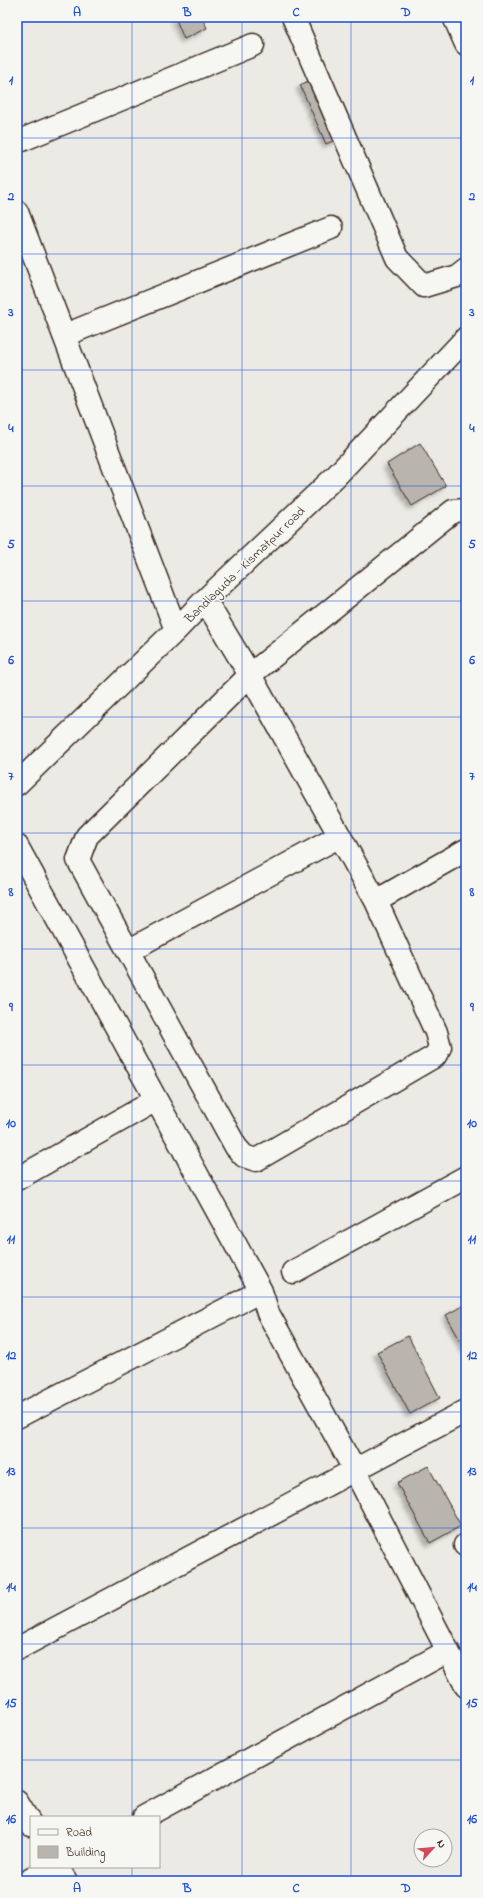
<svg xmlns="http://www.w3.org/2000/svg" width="483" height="1898" font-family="'Indie Flower',sans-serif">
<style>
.building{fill:#bab4ae;stroke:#3b2a1e;filter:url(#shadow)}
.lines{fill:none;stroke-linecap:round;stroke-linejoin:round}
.minor-casing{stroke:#3b2a1e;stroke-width:25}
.minor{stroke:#f6f6f2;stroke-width:22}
.grid{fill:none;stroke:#1d4ed8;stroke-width:1;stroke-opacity:0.55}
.labels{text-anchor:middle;stroke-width:3;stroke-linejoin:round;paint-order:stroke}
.street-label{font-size:13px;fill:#3b2a1e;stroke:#f6f6f2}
.neatline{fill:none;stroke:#1d4ed8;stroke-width:1.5}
.grid-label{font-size:13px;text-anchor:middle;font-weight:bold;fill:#1d4ed8}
</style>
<defs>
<filter id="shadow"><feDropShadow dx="-3.5" dy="3.5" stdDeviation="2" flood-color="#0004"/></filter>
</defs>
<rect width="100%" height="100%" fill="#ebeae5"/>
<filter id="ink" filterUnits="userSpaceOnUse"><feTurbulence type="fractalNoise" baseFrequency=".025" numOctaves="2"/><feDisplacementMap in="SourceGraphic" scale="8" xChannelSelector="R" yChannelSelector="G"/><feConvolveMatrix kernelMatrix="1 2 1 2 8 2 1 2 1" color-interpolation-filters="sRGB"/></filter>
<g filter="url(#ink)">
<!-- building -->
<path class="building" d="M175,17H202L207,28L184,39Z
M313,79L340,138L326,144L300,85Z
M420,443L446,486L412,506L387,464Z
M466,1304V1351L446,1315Z
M408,1336L440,1398L410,1414L377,1352Z
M428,1466L461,1526L430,1543L397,1483Z"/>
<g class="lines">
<!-- minor casing -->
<g class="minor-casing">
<path id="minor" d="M293,17L397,258L424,286L457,276L466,269
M454,17L466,44
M17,142L253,45
M17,212L176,630
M65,335L331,228
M205,600L250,675L376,901L466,850
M17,784L176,630L205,600L336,476L466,338
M17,846L261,1291L268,1313L354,1469L466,1686
M376,901L436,1032L440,1047L435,1056L256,1160L244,1156L236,1147L78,860L87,836L250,675L453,511L466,510
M128,951L340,836
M17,1179L156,1100
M293,1272L466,1177
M17,1417L261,1291
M465,1545H466
M17,1649L466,1411
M17,1802L31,1825
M144,1817L448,1651
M57,1867L66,1881
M28,1881L52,1867"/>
</g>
<!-- minor -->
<use href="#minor" class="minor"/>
</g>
</g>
<!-- grid -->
<path class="grid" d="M132,17V1817M242,17V1881M351,17V1881M17,138H466M17,254H466M17,370H466M17,486H466M17,601H466M17,717H466M17,833H466M17,949H466M17,1065H466M17,1181H466M17,1297H466M17,1412H466M17,1528H466M17,1644H466M17,1760H466M132,1867V1881"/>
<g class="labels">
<!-- street labels -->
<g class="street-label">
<text transform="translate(244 564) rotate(-44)" y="5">Bandlaguda - Kismatpur road</text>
</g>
</g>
<!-- margin -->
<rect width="483" height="1898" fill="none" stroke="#f6f6f2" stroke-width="44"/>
<!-- legend -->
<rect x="30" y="1816" width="130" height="52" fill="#f6f6f2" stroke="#aba49d"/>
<rect x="38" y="1829" width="20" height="6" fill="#f6f6f2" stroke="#aba49d"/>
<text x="66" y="1836" font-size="12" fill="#3b2a1e">Road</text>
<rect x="38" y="1846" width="20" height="12" fill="#bab4ae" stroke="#aba49d"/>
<text x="66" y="1856" font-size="12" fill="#3b2a1e">Building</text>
<!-- north arrow -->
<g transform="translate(433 1848) rotate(63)"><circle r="19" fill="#f6f6f2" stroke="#aba49d"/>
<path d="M0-3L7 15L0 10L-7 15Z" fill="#d1495b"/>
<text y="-6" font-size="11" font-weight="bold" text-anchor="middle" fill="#3b2a1e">N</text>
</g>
<rect x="22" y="22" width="439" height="1854" class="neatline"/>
<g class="grid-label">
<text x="77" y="16">A</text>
<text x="187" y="16">B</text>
<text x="296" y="16">C</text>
<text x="406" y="16">D</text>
<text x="11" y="84">1</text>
<text x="472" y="84">1</text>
<text x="11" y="200">2</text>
<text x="472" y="200">2</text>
<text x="11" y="316">3</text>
<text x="472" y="316">3</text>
<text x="11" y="432">4</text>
<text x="472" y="432">4</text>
<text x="11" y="548">5</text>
<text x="472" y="548">5</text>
<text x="11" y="664">6</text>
<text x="472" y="664">6</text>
<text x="11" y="780">7</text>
<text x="472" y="780">7</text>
<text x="11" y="896">8</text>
<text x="472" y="896">8</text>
<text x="11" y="1011">9</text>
<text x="472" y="1011">9</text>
<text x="11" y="1127">10</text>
<text x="472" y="1127">10</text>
<text x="11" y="1243">11</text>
<text x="472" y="1243">11</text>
<text x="11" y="1359">12</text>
<text x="472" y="1359">12</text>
<text x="11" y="1475">13</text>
<text x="472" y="1475">13</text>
<text x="11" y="1591">14</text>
<text x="472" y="1591">14</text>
<text x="11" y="1707">15</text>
<text x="472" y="1707">15</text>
<text x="11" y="1823">16</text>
<text x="472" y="1823">16</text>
<text x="77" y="1892">A</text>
<text x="187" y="1892">B</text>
<text x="296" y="1892">C</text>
<text x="406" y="1892">D</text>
</g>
</svg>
